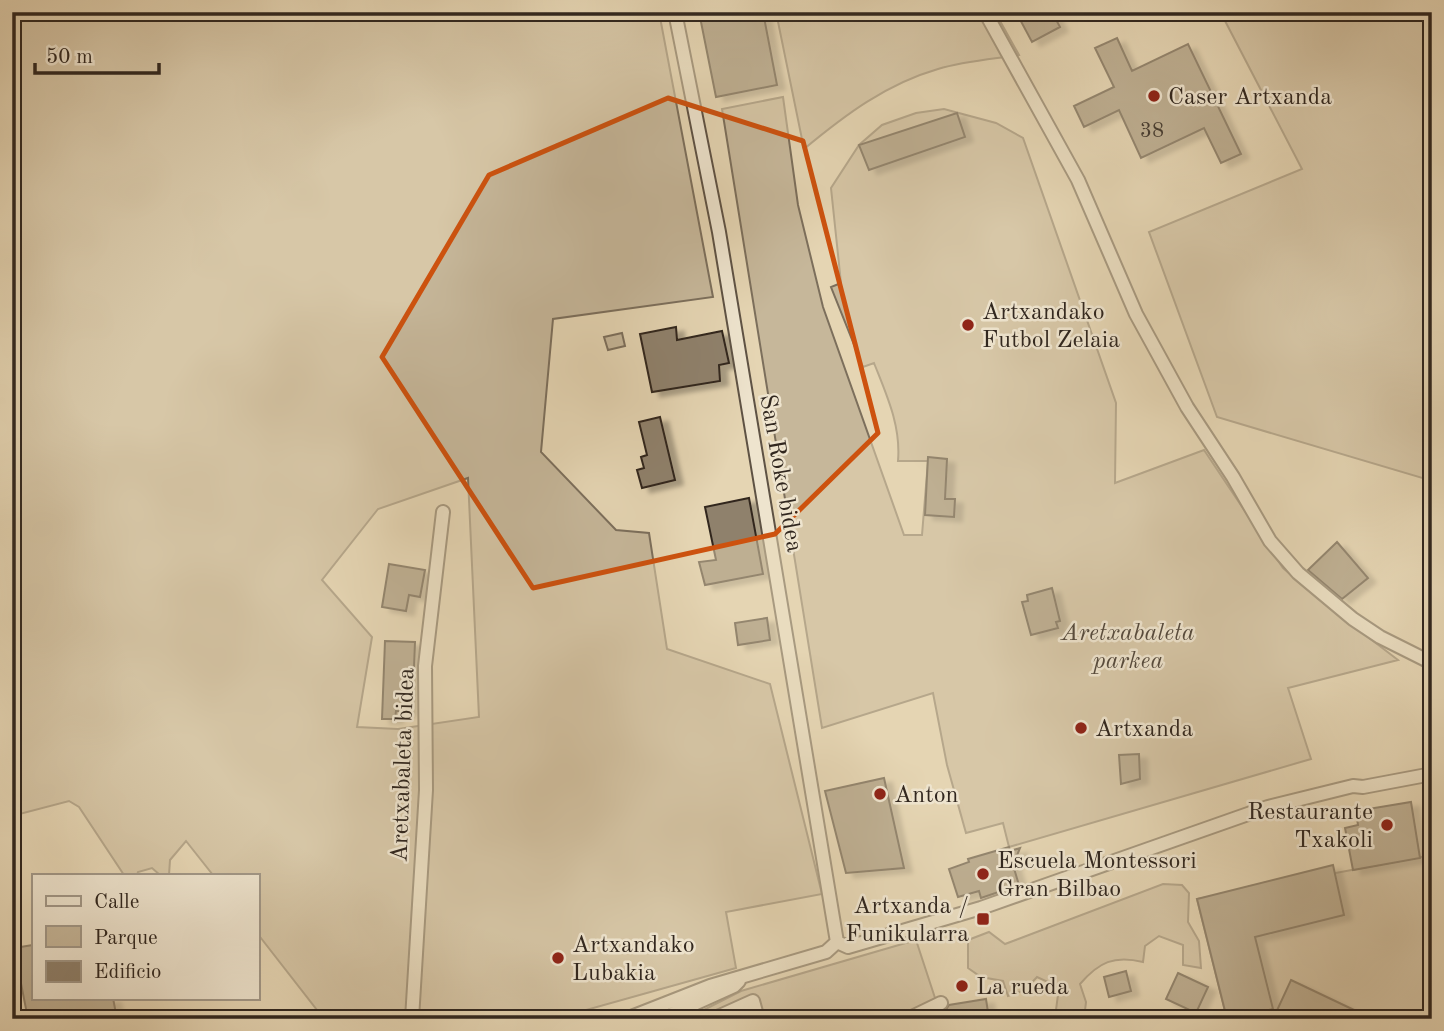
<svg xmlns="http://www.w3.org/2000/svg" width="1444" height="1031" font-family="'Old Standard TT',serif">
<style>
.green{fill:#c6b79a;stroke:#7c6f5c;stroke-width:2;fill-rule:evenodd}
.building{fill:#8f816c;stroke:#31271f;stroke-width:2;filter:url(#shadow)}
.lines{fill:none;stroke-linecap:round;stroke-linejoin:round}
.street-casing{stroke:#5e5244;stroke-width:16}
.street{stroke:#eee4ce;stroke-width:12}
.marked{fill:none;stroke:#cd520f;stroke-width:5;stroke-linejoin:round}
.poi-dot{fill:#8f2418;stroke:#eee4ce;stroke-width:2.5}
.labels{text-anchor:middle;stroke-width:5;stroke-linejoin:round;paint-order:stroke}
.number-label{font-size:21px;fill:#483e32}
.poi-label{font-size:24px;fill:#31271f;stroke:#eee4ce;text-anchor:start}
.street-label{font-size:24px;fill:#31271f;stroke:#eee4ce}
.park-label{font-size:24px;font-style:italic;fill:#564b3e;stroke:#eee4ce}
</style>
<defs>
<filter id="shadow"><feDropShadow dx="8" dy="4.5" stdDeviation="2" flood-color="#0004"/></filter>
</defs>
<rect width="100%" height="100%" fill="#e5d5b3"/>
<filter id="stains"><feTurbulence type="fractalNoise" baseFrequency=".00286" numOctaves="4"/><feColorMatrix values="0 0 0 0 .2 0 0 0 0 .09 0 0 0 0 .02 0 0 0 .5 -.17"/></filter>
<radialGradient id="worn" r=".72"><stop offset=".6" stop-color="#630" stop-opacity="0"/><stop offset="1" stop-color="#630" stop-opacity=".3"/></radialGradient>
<!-- green -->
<path class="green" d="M12,12H659L713,297L553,319L541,452L616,530L649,533L667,649L770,684L822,894L726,912L736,968L554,1019H324L257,933V875H213L186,841L170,860L169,875H160L152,868L138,872L137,875H124L79,807L69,801L12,816ZM468,478L479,717L398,729L357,727L372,637L322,580L378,509Z
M776,12H995L1019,55C993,59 964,61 938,69C886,84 845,115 804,149Z
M1217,12H1432V478L1429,480L1217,417L1149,232L1302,169L1223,17Z
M783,97L798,205L823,307L904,535H922L928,461H898C901,426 887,396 874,363L863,367L831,287L841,283L831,188L859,145L882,125L916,113L944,109L996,123L1023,138L1116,403L1115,483L1204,450L1283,568L1330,608L1398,660L1288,688L1311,759L1009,847L1003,823L966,833L947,765L933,693L822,728L722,109Z
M622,333L625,346L608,350L604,337Z
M1432,855V1019H1227L1197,899Z
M1163,884L1182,885L1189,893L1188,922L1199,941L1201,968L1183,965V945L1159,936L1145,946L1143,962C1114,955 1099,962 1080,984L1086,1002L1084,1019H1062L1056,1010L1059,987L1037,977L1025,990L1008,996L1003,981L981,977L968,968V940L989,932L1005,944Z
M916,940L936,1001L939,1019H686L741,991Z"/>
<!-- building -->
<path class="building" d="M699,12H763L777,85L716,97Z
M1016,12H1052L1060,27L1032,42Z
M1117,38L1132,71L1188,44L1241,154L1221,163L1204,128L1141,158L1119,110L1084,127L1074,106L1114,87L1095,48Z
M957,113L965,137L869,170L859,145Z
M676,327L677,340L722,331L729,363L719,365L720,381L652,392L640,334Z
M660,417L675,480L642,488L637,470L644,468L641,457L647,455L639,422Z
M928,457L947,459L945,499H955L954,517L925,515Z
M749,498L763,574L705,585L699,562L716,560L705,507Z
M1337,542L1368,578L1342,599L1308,570Z
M389,564L425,570L420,597L409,595L406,611L382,607Z
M1052,588L1060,621L1056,622L1058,628L1031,635L1022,602L1028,601L1027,595Z
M767,618L770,640L738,645L735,623Z
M385,641L415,642L414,667H410L408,712L396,711L395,719H382Z
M1139,754L1140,779L1121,784L1119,755Z
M884,778L904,868L846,873L825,791Z
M1411,802L1420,858L1353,870L1345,828L1358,825L1356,811Z
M1009,847L1010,851L1020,848L1013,865L1019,885L981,898L979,891L958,897L949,869L969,862L968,859Z
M1333,865L1344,915L1255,937L1273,1009L1227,1019L1197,899Z
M33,945V998H113L117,1019H28L14,948Z
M1126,971L1131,991L1109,997L1104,977Z
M1178,973L1208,987L1196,1013L1166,999Z
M1291,980L1373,1019H1273Z
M986,999L989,1019H929L945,1011L949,1005Z"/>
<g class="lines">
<!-- street casing -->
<g class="street-casing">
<path id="street" d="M675,12L719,232L837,942
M985,12L1078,180L1136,314L1187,407L1233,477L1270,541L1298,573L1353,619L1380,637L1432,663
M837,942L848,947L981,908L1268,807L1353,786L1363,787L1432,774
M412,1019L426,790L425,666L443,512
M626,1019L710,986L826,952L837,942
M661,1019L734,986L739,981
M713,1019L753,1001L758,1019
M908,1019L941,1003"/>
</g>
<!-- street -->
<use href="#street" class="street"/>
</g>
<!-- marked area -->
<path d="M0 0H1444V1031H0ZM668,98L803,141L878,433L775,534L533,588L382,357L489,175Z" fill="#e5d5b3" fill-opacity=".55" fill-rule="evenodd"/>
<path class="marked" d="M668,98L803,141L878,433L775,534L533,588L382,357L489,175Z"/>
<!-- markers -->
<g class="poi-dot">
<circle cx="1154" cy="96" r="7"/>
<circle cx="968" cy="325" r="7"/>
<circle cx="1081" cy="728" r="7"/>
<circle cx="880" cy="794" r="7"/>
<circle cx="1387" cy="825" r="7"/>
<circle cx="983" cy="874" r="7"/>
<rect x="976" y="912" width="14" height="14" rx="3.5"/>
<circle cx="558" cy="958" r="7"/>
<circle cx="962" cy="986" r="7"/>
</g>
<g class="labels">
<!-- number labels -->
<g class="number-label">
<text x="1152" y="137">38</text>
</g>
<!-- poi labels -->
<g class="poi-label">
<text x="1168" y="104">Caser Artxanda</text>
<text x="982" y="319">Artxandako<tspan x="982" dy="28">Futbol Zelaia</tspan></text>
<text x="1095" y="736">Artxanda</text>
<text x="894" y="802">Anton</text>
<text x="1373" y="819" text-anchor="end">Restaurante<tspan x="1373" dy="28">Txakoli</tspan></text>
<text x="997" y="868">Escuela Montessori<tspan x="997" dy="28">Gran Bilbao</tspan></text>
<text x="969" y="913" text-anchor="end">Artxanda /<tspan x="969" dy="28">Funikularra</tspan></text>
<text x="572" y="952">Artxandako<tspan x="572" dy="28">Lubakia</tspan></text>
<text x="976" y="994">La rueda</text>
</g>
<!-- street labels -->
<g class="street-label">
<text transform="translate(782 473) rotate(80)" y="8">San Roke bidea</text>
<text transform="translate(402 765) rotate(-88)" y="8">Aretxabaleta bidea</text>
</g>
<!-- park labels -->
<g class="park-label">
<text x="1128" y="640">Aretxabaleta<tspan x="1128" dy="28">parkea</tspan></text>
</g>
</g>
<!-- margin -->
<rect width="1444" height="1031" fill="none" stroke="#e5d5b3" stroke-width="42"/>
<rect x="14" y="14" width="1416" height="1003" fill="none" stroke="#31271f" stroke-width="3.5"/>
<rect x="21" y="21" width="1402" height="989" fill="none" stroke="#31271f" stroke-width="2"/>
<!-- legend -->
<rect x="32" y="874" width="228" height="126" fill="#eee4ce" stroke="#a29888" stroke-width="2"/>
<rect x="46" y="896" width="35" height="10" fill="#eee4ce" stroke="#a29888" stroke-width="2"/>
<text x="94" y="908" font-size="21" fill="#31271f">Calle</text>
<rect x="46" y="926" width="35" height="21" fill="#c6b79a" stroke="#a29888" stroke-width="2"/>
<text x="94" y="944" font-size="21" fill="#31271f">Parque</text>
<rect x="46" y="961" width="35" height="21" fill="#8f816c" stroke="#a29888" stroke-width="2"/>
<text x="94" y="978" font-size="21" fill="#31271f">Edificio</text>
<!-- scale -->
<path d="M35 63v10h124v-10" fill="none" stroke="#31271f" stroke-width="3.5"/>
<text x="46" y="63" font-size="21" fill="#31271f" stroke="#eee4ce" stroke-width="5" paint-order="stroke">50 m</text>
<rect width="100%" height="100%" filter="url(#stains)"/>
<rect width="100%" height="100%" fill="url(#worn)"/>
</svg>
